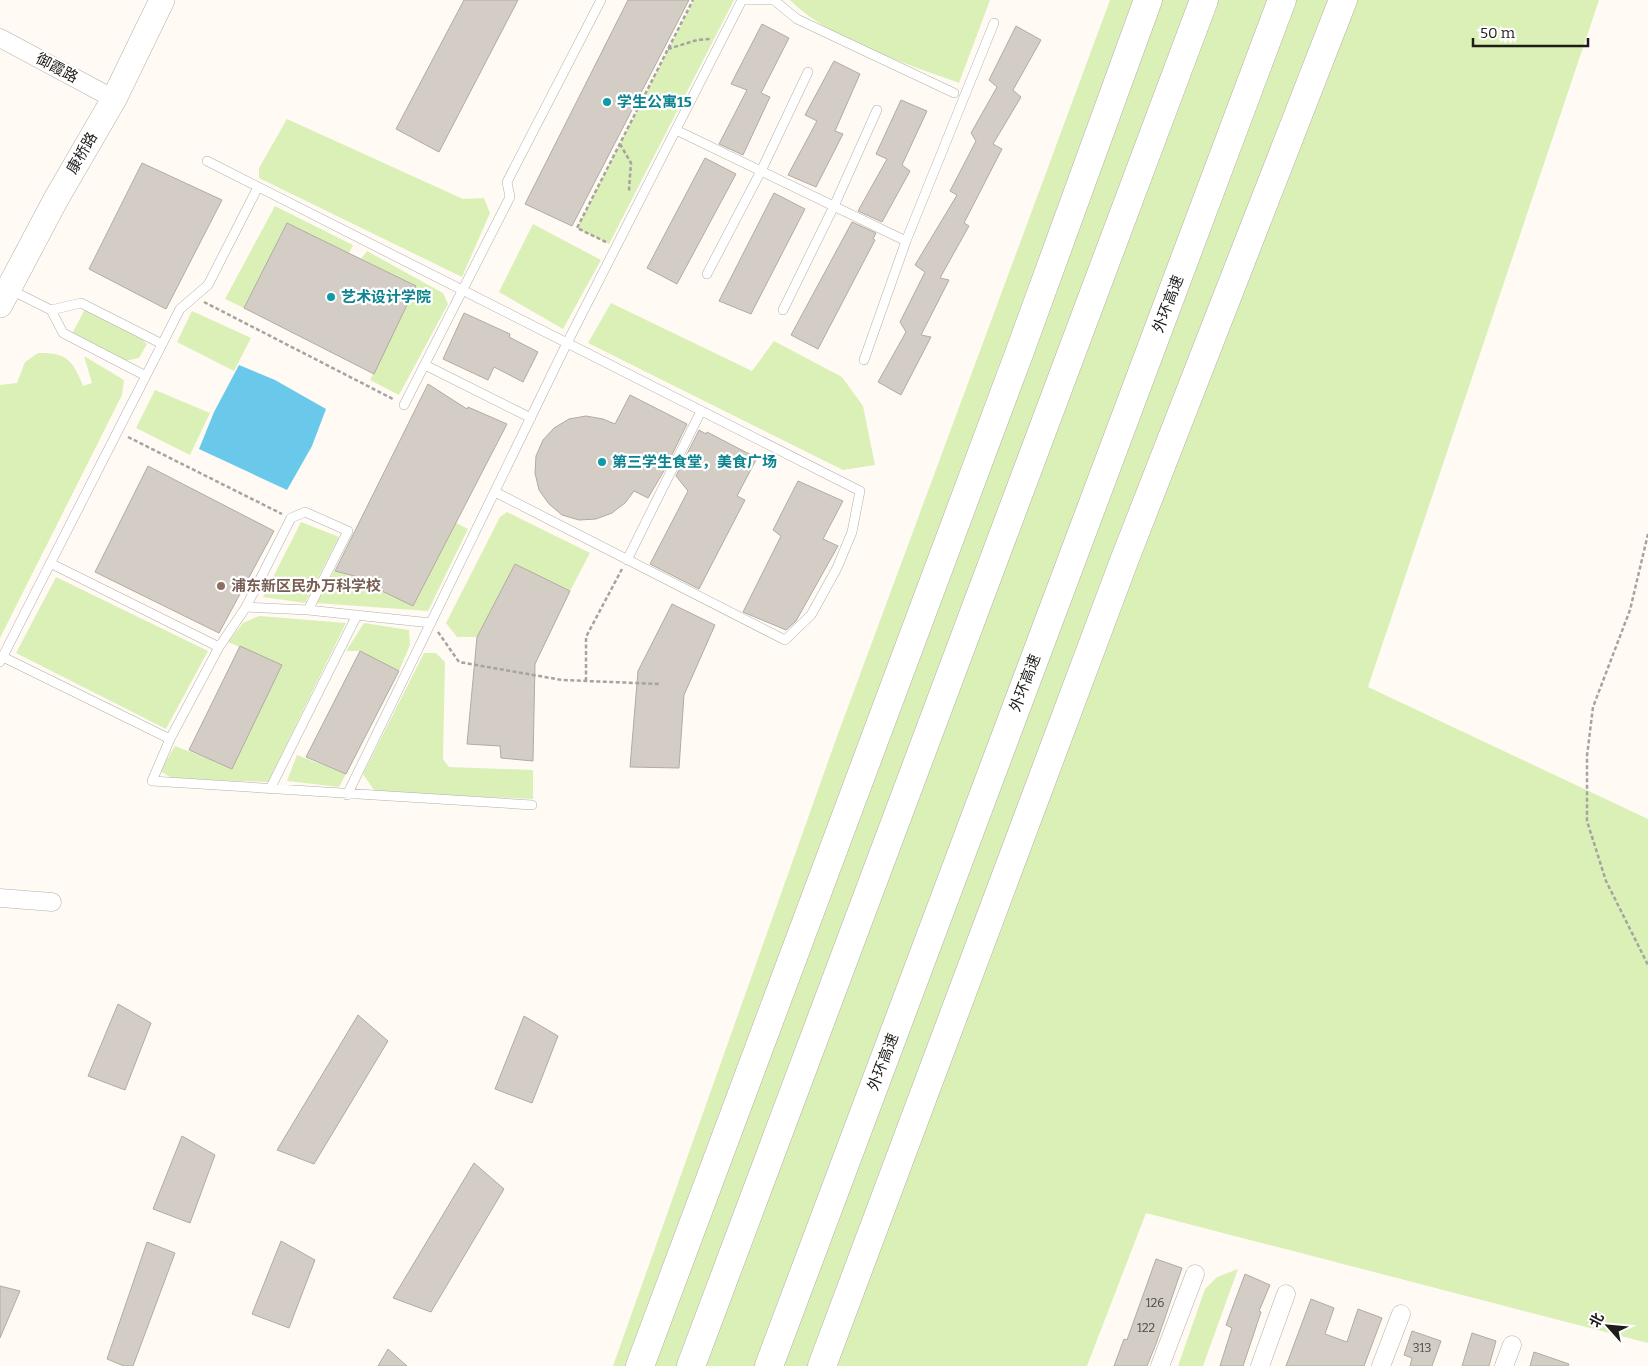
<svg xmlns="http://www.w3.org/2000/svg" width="1648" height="1366" font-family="Bitter,'Noto Sans SC',serif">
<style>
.green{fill:#dbf0b7}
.water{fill:#6ac9eb}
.building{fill:#d3cdc6;stroke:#b1aba4}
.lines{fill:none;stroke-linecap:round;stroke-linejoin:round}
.service-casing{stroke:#b4afa7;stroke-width:10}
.minor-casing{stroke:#b4afa7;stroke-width:19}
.secondary-casing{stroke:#b4afa7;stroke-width:26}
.motorway-casing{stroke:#b4afa7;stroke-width:29}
.path{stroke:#a7a39f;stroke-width:2.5;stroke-dasharray:4 2.5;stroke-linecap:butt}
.service{stroke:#fff;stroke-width:9}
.minor{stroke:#fff;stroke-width:18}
.secondary{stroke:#fff;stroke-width:25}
.motorway{stroke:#fff;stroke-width:28}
.culture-dot{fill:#0f9aa8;stroke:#fff;stroke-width:2}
.education-dot{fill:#8d6e63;stroke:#fff;stroke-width:2}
.labels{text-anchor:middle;stroke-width:4.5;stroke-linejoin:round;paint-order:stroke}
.number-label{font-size:12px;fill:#4c4945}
.street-label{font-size:15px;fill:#1f1d1a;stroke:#fff}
.culture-label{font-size:15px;font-weight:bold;fill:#0d838f;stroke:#fff;text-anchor:start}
.education-label{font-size:15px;font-weight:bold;fill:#785e54;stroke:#fff;text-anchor:start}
</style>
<rect width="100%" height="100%" fill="#fffaf4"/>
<!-- green -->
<path class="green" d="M694,0H734L609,244L577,228Z
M790,0H990L959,83C907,64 828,39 790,0Z
M1110,0H1599L1368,687L1648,819V1343L1146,1213L1087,1366H613L835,742Z
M287,119L463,199L484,198L490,213L462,277L259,178V168Z
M275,206L353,245L349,253L287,223L244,308L225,299Z
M533,224L601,260L563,329L499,292Z
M367,251L443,293L448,304L399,395L370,380L416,286L361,259Z
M611,303L752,371L774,341L842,377L863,406L875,465L843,470L588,343Z
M85,309L141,338L147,344L139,358L125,361L72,334Z
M192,311L251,338L234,371L177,342Z
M38,353C66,352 73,360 83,386L92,383L84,356L124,380L122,395L0,638V385L17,383L25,362Z
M155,390L210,413L190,455L136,428Z
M507,512L590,553L570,591L515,564L477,637H457L446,623L500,517Z
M301,522L339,537L305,603L263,597Z
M456,523L468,529L428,611L316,603L334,571L367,580L376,567L387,572L379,589L413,606Z
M56,577L208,651L166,729L16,653Z
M259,616L346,623L268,782L173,779L160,771L175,746L232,768L282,665L228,642L243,623Z
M364,623L409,630L410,645L399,671L360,651H346Z
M424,653H436L445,662L443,759L449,767L533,770V799L376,793L363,774Z
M297,755L346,774L339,787L287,781Z
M1238,1269L1203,1366H1178L1205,1289L1217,1277Z"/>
<!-- water -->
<path class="water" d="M239,365L275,380L326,409L312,446L287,490L199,449L214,412Z"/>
<!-- building -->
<path class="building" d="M464,0H518L439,152L396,129Z
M628,0H689L572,226L525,204Z
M762,24L789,38L761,93L770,97L743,155L719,144L747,90L731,84Z
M1016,26L1041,40L1013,90L1021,97L993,144L1002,149L964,223L969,226L940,278L949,280L921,335L931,337L901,395L878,382L906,332L900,322L925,272L915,265L957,195L950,191L976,141L971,133L997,87L989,80Z
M834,61L860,74L835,131L843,134L816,187L788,175L817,121L805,115Z
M901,100L927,111L902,165L910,171L882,222L858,211L887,159L876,154Z
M705,158L736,174L677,284L647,268Z
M142,163L222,200L166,309L89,269Z
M774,193L805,209L751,314L719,301Z
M852,222L876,233L873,239L875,240L818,349L791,335Z
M287,223L416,286L374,374L244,308Z
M464,313L510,334L509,337L538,352L523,382L494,367L488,380L443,359Z
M428,384L467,409L468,407L507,424L413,606L378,589L381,583L335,571Z
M630,395L687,424L665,469L648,498L634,491L625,503L612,513L596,519L579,520L562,515L549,504L539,490L535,473L536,456L543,440L554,428L569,419L586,416L603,419L615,424Z
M699,430L706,434L707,432L757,458L737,496L745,500L699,589L650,564L688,491L676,476Z
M148,466L274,531L219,633L95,572Z
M798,481L843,501L823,539L838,546L796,621L786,630L743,612L781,536L773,530Z
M515,564L570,591L535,664L533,761L501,758L500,746L467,744L477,637Z
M672,604L715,625L684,695L679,768L630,767L638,671Z
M240,646L282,665L232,769L189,750Z
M360,651L399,671L346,774L306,757Z
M118,1004L151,1023L125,1090L88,1076Z
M358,1015L388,1041L314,1164L277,1150Z
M524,1016L558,1036L532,1103L495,1089Z
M182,1136L215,1155L190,1223L153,1209Z
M474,1163L504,1189L431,1312L393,1298Z
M281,1241L315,1260L289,1328L252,1314Z
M147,1242L175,1253L133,1366H124L107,1359Z
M1156,1259L1182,1268L1156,1344L1147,1366H1114L1124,1339L1127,1340Z
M1245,1274L1270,1285L1259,1311L1261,1312L1243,1366H1220L1232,1328L1226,1325Z
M0,1286L20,1291L0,1338Z
M1311,1299L1334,1308L1325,1334L1347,1342L1358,1309L1382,1318L1364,1366H1286Z
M1412,1331L1441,1341L1432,1366H1410L1412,1358L1404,1355Z
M1472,1333L1496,1341L1489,1366H1462Z
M388,1349L407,1366H378Z
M1534,1352L1569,1364L1568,1366H1530Z"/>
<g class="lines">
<!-- service casing -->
<g class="service-casing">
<path id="service" d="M775,1L797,19L954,93
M676,130L906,241
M207,161L860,491L852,532L837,568L811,615L785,640L495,492
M707,274L761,171L808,72
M9,289L51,310L63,333L146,376
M51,310L81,303L162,344
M783,310L834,206L877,110
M864,360L906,241L994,23
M425,365L531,418
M404,405L510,197L507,182L601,0
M627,560L701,411
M50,563L219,647
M246,607L308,610L431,623
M308,610L348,531L305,512L291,518L246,607L219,647L170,739L152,781L532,805
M3,657L170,739
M0,662L180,309L208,285L258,187
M270,789L357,615
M347,795L567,343L742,0H775"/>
</g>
<!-- minor casing -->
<g class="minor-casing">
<path id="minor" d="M0,38L114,99
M0,898L52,902
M1160,1366L1195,1274
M1260,1366L1286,1294
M1381,1366L1401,1314
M1504,1366L1512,1345"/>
</g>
<!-- secondary casing -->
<g class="secondary-casing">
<path id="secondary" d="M0,305L56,199L114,99L162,0"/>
</g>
<!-- motorway casing -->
<g class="motorway-casing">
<path id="motorway" d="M640,1366L1020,351L1148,0
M691,1366L1204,0
M769,1366L1282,0
M822,1366L1124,561L1343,0"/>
</g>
<!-- path -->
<path class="path" d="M668,49L697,40L710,39
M620,144L631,163L629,189L631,191
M606,242L577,228L693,0
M204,302L393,399
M128,437L282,514
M1648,534L1630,610L1593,707L1587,756V821L1606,881L1648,965
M438,632L459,662L562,680L660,684
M586,681V637L622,569"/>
<!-- service -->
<use href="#service" class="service"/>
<!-- minor -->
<use href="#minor" class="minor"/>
<!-- secondary -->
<use href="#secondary" class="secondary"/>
<!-- motorway -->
<use href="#motorway" class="motorway"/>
</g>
<!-- markers -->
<g class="culture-dot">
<circle cx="607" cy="102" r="5"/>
<circle cx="331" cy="297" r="5"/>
<circle cx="602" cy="462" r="5"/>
</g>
<circle class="education-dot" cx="221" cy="586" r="5"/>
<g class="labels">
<!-- number labels -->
<g class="number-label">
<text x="1155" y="1307">126</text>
<text x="1146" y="1332">122</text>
<text x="1422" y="1352">313</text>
</g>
<!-- street labels -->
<g class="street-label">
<text transform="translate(57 68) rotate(28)" y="5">御霞路</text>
<text transform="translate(82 153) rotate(-60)" y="5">康桥路</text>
<text transform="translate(1168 304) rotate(-69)" y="5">外环高速</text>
<text transform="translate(1025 683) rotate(-69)" y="5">外环高速</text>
<text transform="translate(883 1062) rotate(-69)" y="5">外环高速</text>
</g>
<!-- culture labels -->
<g class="culture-label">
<text x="617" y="107">学生公寓15</text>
<text x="341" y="302">艺术设计学院</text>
<text x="612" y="467">第三学生食堂，美食广场</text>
</g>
<!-- education labels -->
<g class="education-label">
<text x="231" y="591">浦东新区民办万科学校</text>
</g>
</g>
<!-- north arrow -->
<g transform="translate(1608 1326) rotate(297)" stroke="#ffffff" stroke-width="4" paint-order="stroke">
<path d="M0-4L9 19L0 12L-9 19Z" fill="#1f1d1a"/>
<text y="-8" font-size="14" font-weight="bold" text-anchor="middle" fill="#1f1d1a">北</text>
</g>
<!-- scale -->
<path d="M1473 38v8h115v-8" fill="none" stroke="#1f1d1a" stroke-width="2.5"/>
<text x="1480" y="38" font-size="15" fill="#1f1d1a" stroke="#ffffff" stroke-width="4" paint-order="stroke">50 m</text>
</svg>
